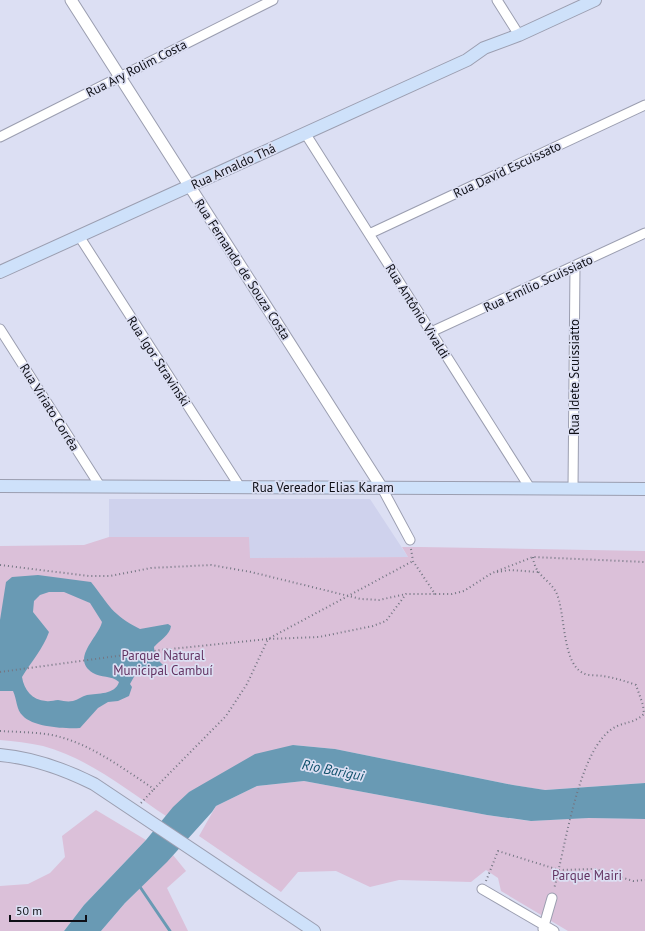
<svg xmlns="http://www.w3.org/2000/svg" width="645" height="931" font-family="'PT Sans',sans-serif">
<style>
.built{fill:#cfd2ed}
.green{fill:#dbc0d9}
.water{fill:#699ab4;fill-rule:evenodd}
.lines{fill:none;stroke-linecap:round;stroke-linejoin:round}
.stream{stroke:#699ab4;stroke-width:3}
.minor-casing{stroke:#9b9eb0;stroke-width:11}
.tertiary-casing{stroke:#9b9eb0;stroke-width:13}
.secondary-casing{stroke:#9b9eb0;stroke-width:14}
.path{stroke:#747683;stroke-width:2;stroke-dasharray:1 3;stroke-linecap:butt}
.minor{stroke:#fff;stroke-width:9}
.tertiary{stroke:#fff;stroke-width:11}
.secondary{stroke:#cee1fa;stroke-width:12}
.labels{text-anchor:middle;stroke-width:3.5;stroke-linejoin:round;paint-order:stroke}
.street-label{font-size:13px;fill:#0e0f16;stroke:#dcdff3}
.park-label{font-size:13px;fill:#633362;stroke:#dcdff3}
.water-label{font-size:14px;font-style:italic;fill:#0e4f6a;stroke:#dcdff3}
</style>
<rect width="100%" height="100%" fill="#dcdff3"/>
<!-- built -->
<path class="built" d="M109,499H370L408,557L249,558V537H109Z"/>
<!-- green -->
<path class="green" d="M109,537H249L250,558L408,557L402,547H420L645,551V783L544,790L513,785L335,749L294,745L189,792L166,816C127,790 88,758 43,746C29,743 14,741 0,740V546L84,545Z
M304,781L487,815L530,821L589,818L645,819V931H568L501,891L498,878L486,870L471,882L399,880L370,887L336,871L298,872L281,892L199,836L216,806L257,786Z
M96,810L146,840L84,905L64,931H0V886L28,884L50,873L65,857L62,836Z
M173,855L186,871L167,888L188,931H101L125,903Z"/>
<!-- water -->
<path class="water" d="M38,575L91,582C110,606 111,614 140,629L168,624L171,626C170,635 160,640 154,647L155,657L163,665L135,675L130,684L132,687L129,696L118,701L108,702L98,708L80,728C66,729 33,727 23,716C16,710 17,699 13,691H0V620L6,582L12,577ZM49,592H64L90,603L102,622C98,638 70,659 93,673C101,678 111,675 119,682C115,695 98,693 87,695C82,696 78,700 73,701C67,702 64,701 58,700C54,700 50,702 46,701C32,700 24,690 22,677C31,662 43,649 49,632L33,612L34,601L40,595Z
M293,745L335,749L513,785L545,790L645,783V819L589,818L531,821L487,815L304,781L257,786L216,806L212,812L167,862L125,903L101,931H64L84,905L146,840L173,807L189,792L255,754Z"/>
<g class="lines">
<!-- stream -->
<path class="stream" d="M138,884L170,931"/>
<!-- minor casing -->
<g class="minor-casing">
<path id="minor" d="M497,0L519,35
M305,133L530,488
M0,137L273,0
M369,234L645,105
M79,236L240,487
M0,329L100,486
M431,332L645,233
M382,488L410,540
M573,488L575,266
M482,889L554,931
M543,929L552,898"/>
</g>
<!-- tertiary casing -->
<g class="tertiary-casing">
<path id="tertiary" d="M71,0L382,488"/>
</g>
<!-- secondary casing -->
<g class="secondary-casing">
<path id="secondary" d="M0,272L467,60L484,48L519,35L595,0
M0,486L645,489
M0,755C34,758 64,769 94,784L314,931"/>
</g>
<!-- path -->
<path class="path" d="M411,549L413,561L435,594H452L464,591L492,573L533,557L645,562
M533,557C535,576 548,578 556,592C566,612 561,665 585,674C590,676 598,675 603,676C615,678 625,681 636,685L643,705L644,714C631,726 621,720 607,733C577,761 565,848 554,889
M0,565L89,576H110L151,568L211,565L251,572L361,599L379,600L406,594
M497,572L510,570L538,572
M0,672L161,650L268,639L413,561
M0,731C17,732 35,732 52,735C90,743 122,768 154,789L226,716L247,684L268,639L319,637L373,626L386,621L406,594H435
M141,803L154,789
M486,881L498,851L559,870L595,869L633,881L645,880"/>
<!-- minor -->
<use href="#minor" class="minor"/>
<!-- tertiary -->
<use href="#tertiary" class="tertiary"/>
<!-- secondary -->
<use href="#secondary" class="secondary"/>
</g>
<g class="labels">
<!-- street labels -->
<g class="street-label">
<text transform="translate(136 68) rotate(-27)" y="5">Rua Ary Rolim Costa</text>
<text transform="translate(233 166) rotate(-25)" y="5">Rua Arnaldo Thá</text>
<text transform="translate(507 169) rotate(-25)" y="5">Rua David Escuissato</text>
<text transform="translate(243 269) rotate(57)" y="5">Rua Fernando de Souza Costa</text>
<text transform="translate(538 283) rotate(-25)" y="5">Rua Emílio Scuissiato</text>
<text transform="translate(418 311) rotate(58)" y="5">Rua Antônio Vivaldi</text>
<text transform="translate(159 361) rotate(57)" y="5">Rua Igor Stravinski</text>
<text transform="translate(574 377) rotate(-90)" y="5">Rua Idete Scuissiatto</text>
<text transform="translate(50 407) rotate(58)" y="5">Rua Viriato Corrêa</text>
<text x="323" y="492">Rua Vereador Elias Karam</text>
</g>
<!-- park labels -->
<g class="park-label">
<text x="163" y="660">Parque Natural<tspan x="163" dy="15">Municipal Cambuí</tspan></text>
<text x="587" y="880">Parque Mairi</text>
</g>
<!-- water labels -->
<g class="water-label">
<text transform="translate(333 770) rotate(11)" y="5">Rio Barigui</text>
</g>
</g>
<!-- scale -->
<path d="M10 915v6h76v-6" fill="none" stroke="#0e0f16" stroke-width="2"/>
<text x="16" y="915" font-size="12" fill="#0e0f16" stroke="#dcdff3" stroke-width="3" paint-order="stroke">50 m</text>
</svg>
